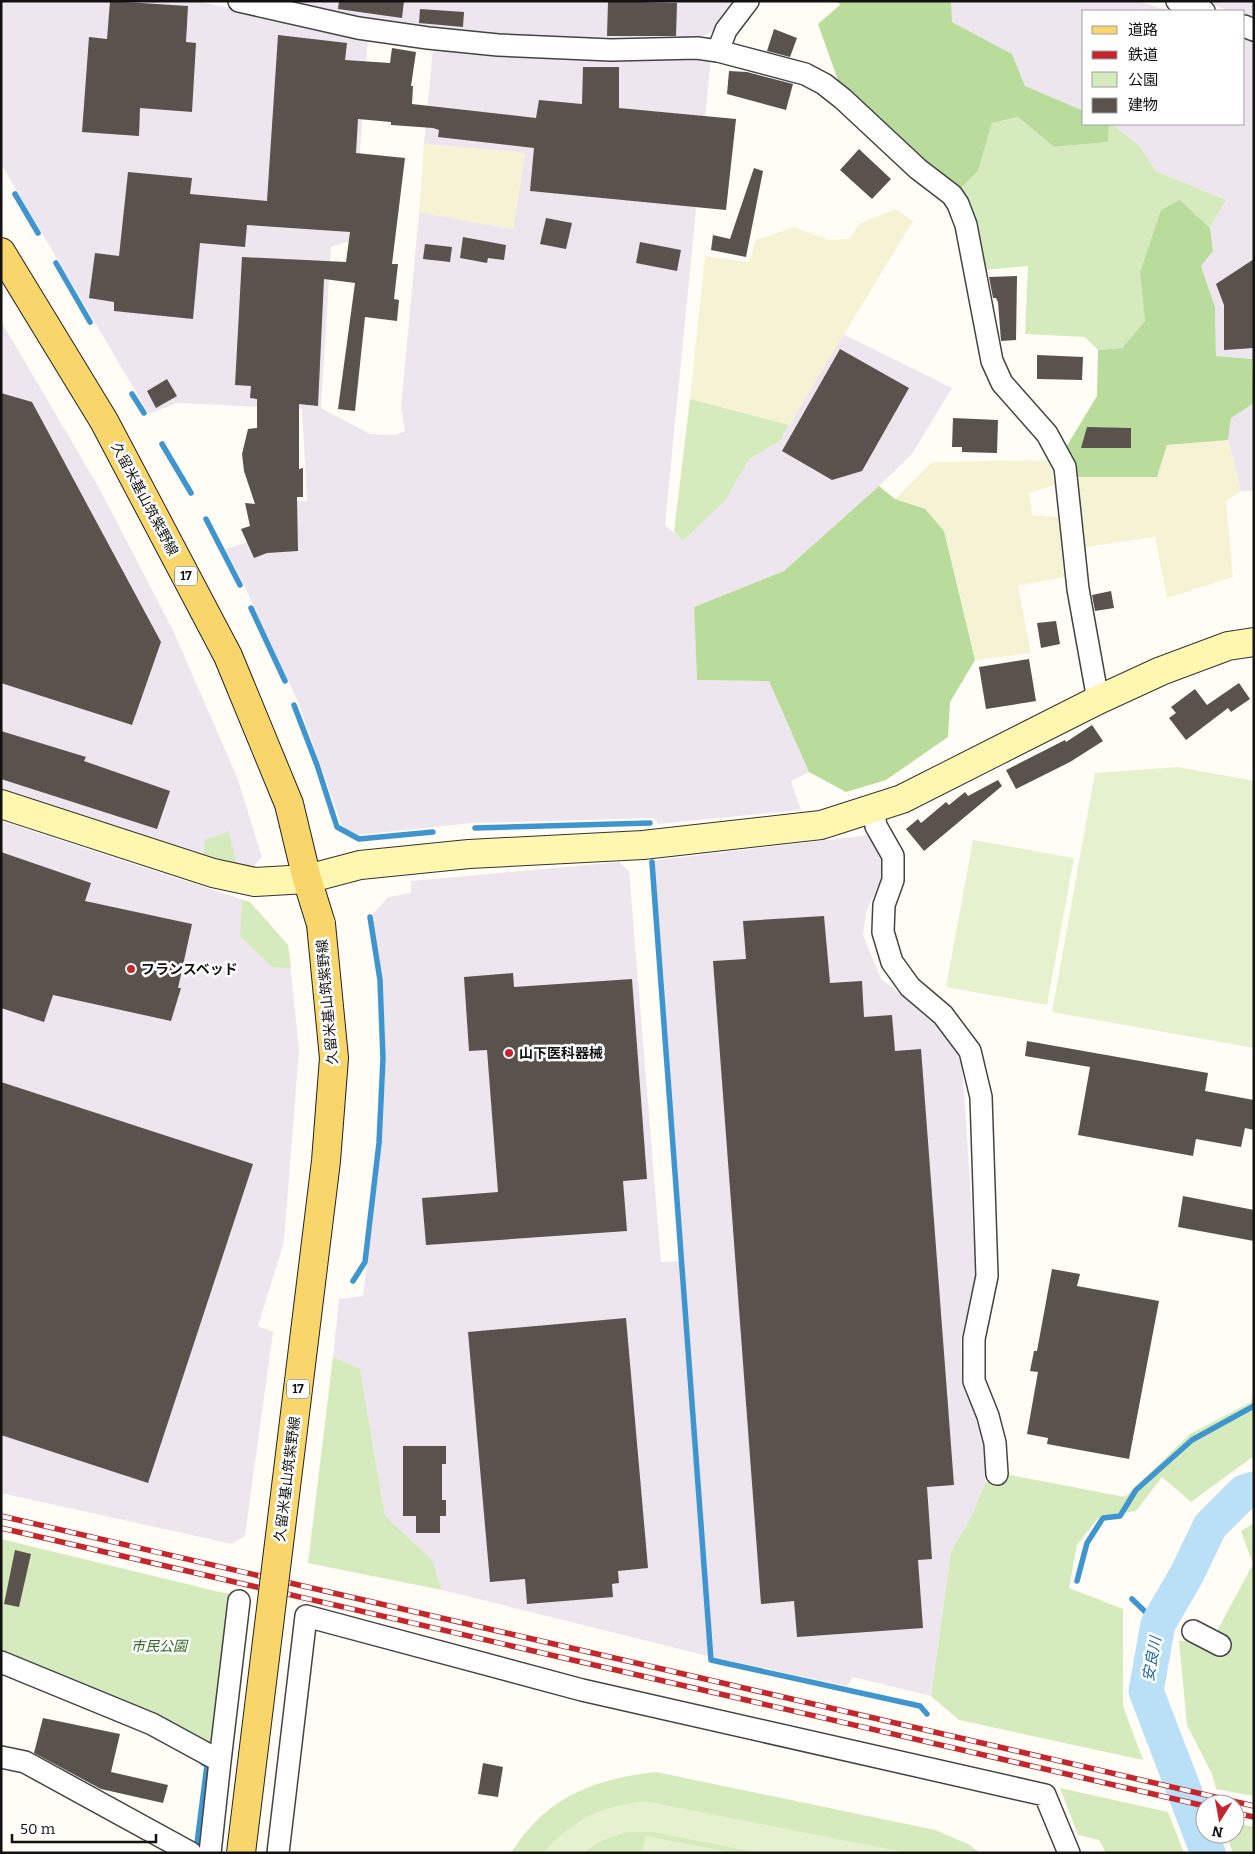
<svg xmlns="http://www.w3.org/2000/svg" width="1255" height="1854" font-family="Bitter,'Noto Sans JP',serif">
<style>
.industrial{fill:#eee6ef}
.farmland{fill:#f6f3d4}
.green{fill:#d5ebbd}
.forest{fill:#b9dc9c}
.pitch{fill:#e6f2cf}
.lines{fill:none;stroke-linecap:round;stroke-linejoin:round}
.stream{stroke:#3f96cf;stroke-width:5.5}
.river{stroke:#b9e0f7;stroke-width:35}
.building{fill:#5a524d}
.street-casing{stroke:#444;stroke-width:24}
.secondary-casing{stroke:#333;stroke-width:30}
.primary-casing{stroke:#222;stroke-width:30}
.street{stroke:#fff;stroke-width:21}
.secondary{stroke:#fff6b0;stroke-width:28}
.primary{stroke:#f9d66b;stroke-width:28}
.rail-casing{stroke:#c4262e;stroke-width:5.5}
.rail{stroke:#fff;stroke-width:4;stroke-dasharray:11;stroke-linecap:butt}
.primary-bridge-casing{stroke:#222;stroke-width:30;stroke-linecap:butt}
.primary-bridge{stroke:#f9d66b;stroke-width:28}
.poi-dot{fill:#c4262e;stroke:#fff;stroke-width:2}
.labels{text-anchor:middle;stroke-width:5;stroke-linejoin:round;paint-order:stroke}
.shield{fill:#fff;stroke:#585858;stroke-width:1}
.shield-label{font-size:12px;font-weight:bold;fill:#111}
.street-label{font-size:14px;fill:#111;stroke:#fff}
.poi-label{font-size:14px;font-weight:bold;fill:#111;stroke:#fff;text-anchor:start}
.park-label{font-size:14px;font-style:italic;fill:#2f6b1f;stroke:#fff}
.water-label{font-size:15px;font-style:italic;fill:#1768a6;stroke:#fff}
</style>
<rect width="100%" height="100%" fill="#fffdf5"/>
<!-- industrial -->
<path class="industrial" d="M1,1H195L368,36L354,240L331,247L321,408L370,434L395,435L405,431L401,408L419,212L513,229L525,153L424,144L433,47L711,57L665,525L683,541L726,500L749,459L780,441L843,334L952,388L912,454L879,486L784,571L694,607L697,680L769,681L809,772L791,781L801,810L658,824L653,818L472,823L358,835L342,826L298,702L242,581L225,549L272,535L265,501H307L302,409L177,403L149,414L1,164Z
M280,1H737L714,31L689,42L500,37L354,18Z
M951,1H1137L1171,11H1084V111L1025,86L1012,54L952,22Z
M1202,1H1254V20L1244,16V11H1230Z
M1244,37L1254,40V370L1252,359L1216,356L1215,307L1201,266L1213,251L1210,228L1226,200L1156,171L1139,145L1111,124H1244Z
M1,321L98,486L173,630L237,777L262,857L250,870L1,790Z
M1254,403V491H1241L1228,440L1231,418Z
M1,821L250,902L288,945L299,1050L284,1242L258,1326L273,1332L245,1536L232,1544L1,1493Z
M871,835L882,856L885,871L866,912L863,935L881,979L935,1019L962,1063L976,1272L961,1340L962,1378L985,1438V1483L974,1511L951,1552L931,1696L853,1677L847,1686L708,1656L442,1590L432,1560L385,1517L360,1370L333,1357L339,1299L363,1296L381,1144L386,1062L381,981L372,915L388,897L411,893V881L619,862L629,871L661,1262L680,1261L649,861Z"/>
<!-- farmland -->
<path class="farmland" d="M424,144L525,153L513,229L419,212Z
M895,209L913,221L789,425L690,399L705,256L749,262L756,240L794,227L829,240L849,239L859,224Z
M1228,440L1241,491L1226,501L1233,577L1167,598L1155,537L1079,548L1076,477H1157L1167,445Z
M1049,460L1055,485L1029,493L1032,515L1058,517L1064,577L1018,586L1031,653L975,660L944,531L895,499L932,462Z"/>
<!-- green -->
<path class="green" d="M1018,117L1054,147L1108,142L1109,124H1111L1139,145L1156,171L1226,200L1210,228L1180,200L1140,273L1145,321L1122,348L1098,350L1085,337L1025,334L1028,266L983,270L960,189L978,171L992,123Z
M690,399L789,425L780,441L749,459L726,500L683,541L674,532Z
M229,831L237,866L203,855L205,840Z
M242,900L250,902L288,945L291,968L272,967L240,936Z
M333,1357L360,1369L385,1516L432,1560L442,1590L308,1563Z
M1254,1389V1456L1191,1502L1162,1477L1136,1511L1100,1516L1077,1545L1069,1588L1123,1609V1706L1143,1760L959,1720L931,1696L951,1552L974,1511L985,1483L1010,1475L1125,1497L1190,1434L1251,1402Z
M1254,1523V1796L1216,1789L1212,1774L1187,1725L1179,1640L1209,1646L1253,1564L1241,1531Z
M1,1539L232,1595L215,1751L1,1654Z
M656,1772L935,1830L968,1844L980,1853H511C546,1797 593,1779 656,1772Z
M1060,1788L1168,1812L1184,1853H1106L1099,1840L1078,1835Z
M1235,1823L1254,1827V1853H1233L1226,1834H1235Z"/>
<!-- forest -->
<path class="forest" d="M838,1H951L952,22L1012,54L1025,86L1084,111V124H1109L1108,142L1054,147L1018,117L992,123L978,171L960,189L900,146L840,86L818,24L840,5Z
M1180,200L1210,228L1213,251L1201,266L1215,307L1216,356L1252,359L1254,403L1231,418L1228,440L1167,445L1157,477H1076L1065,449L1097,396L1098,350L1122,348L1145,321L1140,273L1161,210Z
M879,486L895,499L925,509L944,531L975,660L950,702L948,737L886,780L846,792L809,772L769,681L697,680L694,607L784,571Z"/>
<!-- pitch -->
<path class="pitch" d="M1178,767L1254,781V1048L1052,1012L1095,773Z
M973,840L1074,858L1047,1005L946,987Z
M645,1801L909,1853H759L653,1832H627L601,1841L583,1853H544C572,1819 602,1806 645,1801Z
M646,1836L735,1853H642Z"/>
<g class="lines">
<!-- stream -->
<path class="stream" d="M15,194L38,233
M56,263L90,322
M132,394L144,413
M162,444L191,493
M206,519L240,585
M251,608L285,681
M294,705L317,765L337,827L359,839L433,832
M475,828L650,823
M652,862L711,1660L920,1706L927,1714
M353,1281L365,1262L379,1143L383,1059L380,980L370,917
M1077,1581L1087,1543L1103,1518L1120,1516L1136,1490L1192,1440L1254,1406
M1132,1599L1158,1624
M196,1851L207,1765L203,1763"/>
<!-- river -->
<path class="river" d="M1208,1853L1146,1691L1158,1624L1187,1574L1210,1526L1244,1492L1254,1489"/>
</g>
<!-- building -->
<path class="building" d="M110,1L188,6L186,42L196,43L192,112L140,108L139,136L82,132L89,37L107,39Z
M339,1H404L402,18L338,9Z
M608,1L677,3L676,36H607Z
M420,9L464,12L463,27L419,23Z
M774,29L797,38L790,57L767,51Z
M278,35L347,43L345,60L390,63L392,48L416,52L411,86H413L412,104L536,118L539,100L582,104L583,67H619V108L736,119L726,210L530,191L534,148L438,137L439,130L433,128L391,125V122L358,119L356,153L405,158L392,264H398L394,299L399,300L397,321L365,317L355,411L338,409L355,283L324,279L318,406L299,404V469L303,468V497H297L298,551L267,553L254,558L241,529L250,526L245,503L255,504L244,471L242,454L248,429L257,428V399L250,398L251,386L235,385L242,257L346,262L350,232L247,225L245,247L200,243L193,319L114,311V302L89,298L95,253L119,256L128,172L192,178L190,194L267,201Z
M729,71L747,72L793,84L786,110L727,94Z
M859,149L891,179L872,199L840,170Z
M754,168L763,171L746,257L711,250L713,235L730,239Z
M546,218L572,223L566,249L540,244Z
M463,237L506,245L504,260L488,258L487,263L460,258Z
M640,242L681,250L677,271L636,263Z
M425,244L452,247L450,262L423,259Z
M1254,259V348L1224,350V305L1216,284Z
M1017,276L1016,340L1001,341L998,302L996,298H993L989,277Z
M840,349L909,388L862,471L832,480L782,451Z
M1037,355L1083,357L1082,380L1037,379Z
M167,379L177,396L156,408L147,391Z
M1,393L32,402L161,642L132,725L1,683Z
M953,418L998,420L997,453L962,452V447H952Z
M1087,427L1131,428V448H1081Z
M1111,591L1114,608L1095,611L1092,595Z
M1056,621L1060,644L1041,648L1037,623Z
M1029,659L1036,701L986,709L979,667Z
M1239,683L1250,699L1231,712L1228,708L1186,740L1169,718L1176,713L1171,707L1195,689L1207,705Z
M1092,725L1103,741L1070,762L1016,789L1006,770L1065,740L1066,742Z
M1,731L86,757L84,761L170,791L157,829L1,779Z
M998,780L1002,786L924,851L906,829L918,819L921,823L946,802L949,805L965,792L968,796Z
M1,852L91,883L85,901L192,924L178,988H181L171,1021L53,995L44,1022L1,1008Z
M824,916L830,983L862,981L864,1017L892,1015L895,1051L921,1049L954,1485L927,1487L932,1559L918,1560L923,1628L797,1637L794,1601L761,1604L713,961L746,959L743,921Z
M513,973L514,987L632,979L647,1179L623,1181L627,1231L426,1245L422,1198L498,1192L487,1050L469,1051L464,977Z
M1027,1041L1208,1073L1205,1091L1254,1100V1130L1245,1128L1241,1147L1196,1139L1193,1156L1078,1135L1090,1067L1025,1056Z
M1,1082L253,1164L148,1483L1,1435Z
M1183,1196L1254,1210V1241L1178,1227Z
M1052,1269L1080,1274L1077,1286L1159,1301L1129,1459L1047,1444L1048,1438L1027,1434L1038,1372L1030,1371L1034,1351H1037Z
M626,1318L648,1568L618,1571L619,1583L612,1584L613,1597L527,1604L525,1579L490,1582L468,1332Z
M403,1446H446V1464H442V1500H446V1516H440V1533H416V1516H403Z
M15,1550L31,1554L19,1607L4,1604Z
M43,1718L120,1734L111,1772L168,1785L163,1803L101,1789L34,1753Z
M483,1763L503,1767L498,1797L478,1794Z"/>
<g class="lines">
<!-- street casing -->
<g class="street-casing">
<path id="street" d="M239,1L358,28L428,38L498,45L611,50L697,48L718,51L805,74L824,84L843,99L918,169L952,195L958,204L966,225L992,361L1002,383L1047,434L1065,467L1078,589L1098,700
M1177,1L1204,11
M1244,26L1254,30
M718,51L726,30L748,1
M873,808L876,826L893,856V880L884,905L883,932L892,962L910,987L943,1015L970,1051L981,1097L987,1276L974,1339V1381L988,1416L995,1443L997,1474
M1193,1631L1220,1645
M1,1662L152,1724L220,1761L210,1853
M1,1757L25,1762L191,1853
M220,1761L239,1601
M278,1853L306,1616L582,1690L1045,1795L1069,1853"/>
</g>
<!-- secondary casing -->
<g class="secondary-casing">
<path id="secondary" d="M1,804L213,873L255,882L307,879L360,865L469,854L643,845L821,825L902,799L1098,700L1161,671L1228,646L1254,642"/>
</g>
<!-- primary casing -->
<g class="primary-casing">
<path id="primary" d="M1,252L104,421L228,656L289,804L307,879L321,924"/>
</g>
<!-- street -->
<use href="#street" class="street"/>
<!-- secondary -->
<use href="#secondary" class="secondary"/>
<!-- primary -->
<use href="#primary" class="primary"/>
<!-- rail casing -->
<g class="rail-casing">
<path id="rail" d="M1,1516L1254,1806
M1,1528L1205,1806
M1235,1813L1254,1817"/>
</g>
<!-- rail -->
<use href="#rail" class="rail"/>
<!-- primary-bridge casing -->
<g class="primary-bridge-casing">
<path id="primary-bridge" d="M241,1853L326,1161L334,1058L321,924"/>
</g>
<!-- primary-bridge -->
<use href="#primary-bridge" class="primary-bridge"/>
</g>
<!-- markers -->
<g class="poi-dot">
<circle cx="131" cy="969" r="5"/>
<circle cx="509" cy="1053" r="5"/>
</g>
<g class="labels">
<!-- shield labels -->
<g class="shield">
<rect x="175" y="566.5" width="22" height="19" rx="4"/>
<rect x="287" y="1379.5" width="22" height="19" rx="4"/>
</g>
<g class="shield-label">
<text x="186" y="580">17</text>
<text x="298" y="1393">17</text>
</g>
<!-- street labels -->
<g class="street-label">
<text transform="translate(145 499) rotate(62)" y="5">久留米基山筑紫野線</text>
<text transform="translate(327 1002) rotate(-95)" y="5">久留米基山筑紫野線</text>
<text transform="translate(287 1479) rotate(-83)" y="5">久留米基山筑紫野線</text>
</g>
<!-- poi labels -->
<g class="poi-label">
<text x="141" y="974">フランスベッド</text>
<text x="519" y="1058">山下医科器械</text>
</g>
<!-- park labels -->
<g class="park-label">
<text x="159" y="1651">市民公園</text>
</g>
<!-- water labels -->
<g class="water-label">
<text transform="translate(1152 1659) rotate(-80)" y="5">安良川</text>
</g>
</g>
<!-- border -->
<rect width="1255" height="1854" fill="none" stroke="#111111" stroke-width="5"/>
<!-- legend -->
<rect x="1082" y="10" width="162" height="115" fill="#ffffff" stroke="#a0a0a0"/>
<rect x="1092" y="26" width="25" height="8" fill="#f9d66b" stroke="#a0a0a0"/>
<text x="1128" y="35" font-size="15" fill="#111111">道路</text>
<rect x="1092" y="51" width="25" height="8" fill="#c4262e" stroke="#a0a0a0"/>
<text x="1128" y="60" font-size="15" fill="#111111">鉄道</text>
<rect x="1092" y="72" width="25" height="15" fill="#d5ebbd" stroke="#a0a0a0"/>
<text x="1128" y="85" font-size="15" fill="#111111">公園</text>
<rect x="1092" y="98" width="25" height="15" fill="#5a524d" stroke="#a0a0a0"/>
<text x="1128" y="110" font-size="15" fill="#111111">建物</text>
<!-- north arrow -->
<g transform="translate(1220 1819) rotate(191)"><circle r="24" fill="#ffffff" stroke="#a0a0a0"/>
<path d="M0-4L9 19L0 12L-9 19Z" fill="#c4262e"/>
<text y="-8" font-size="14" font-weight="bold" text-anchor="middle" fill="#111111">N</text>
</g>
<!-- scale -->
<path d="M12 1834v8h144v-8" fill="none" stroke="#111111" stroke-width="2.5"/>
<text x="20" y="1834" font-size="15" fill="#111111" stroke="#ffffff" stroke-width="4" paint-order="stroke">50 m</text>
</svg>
